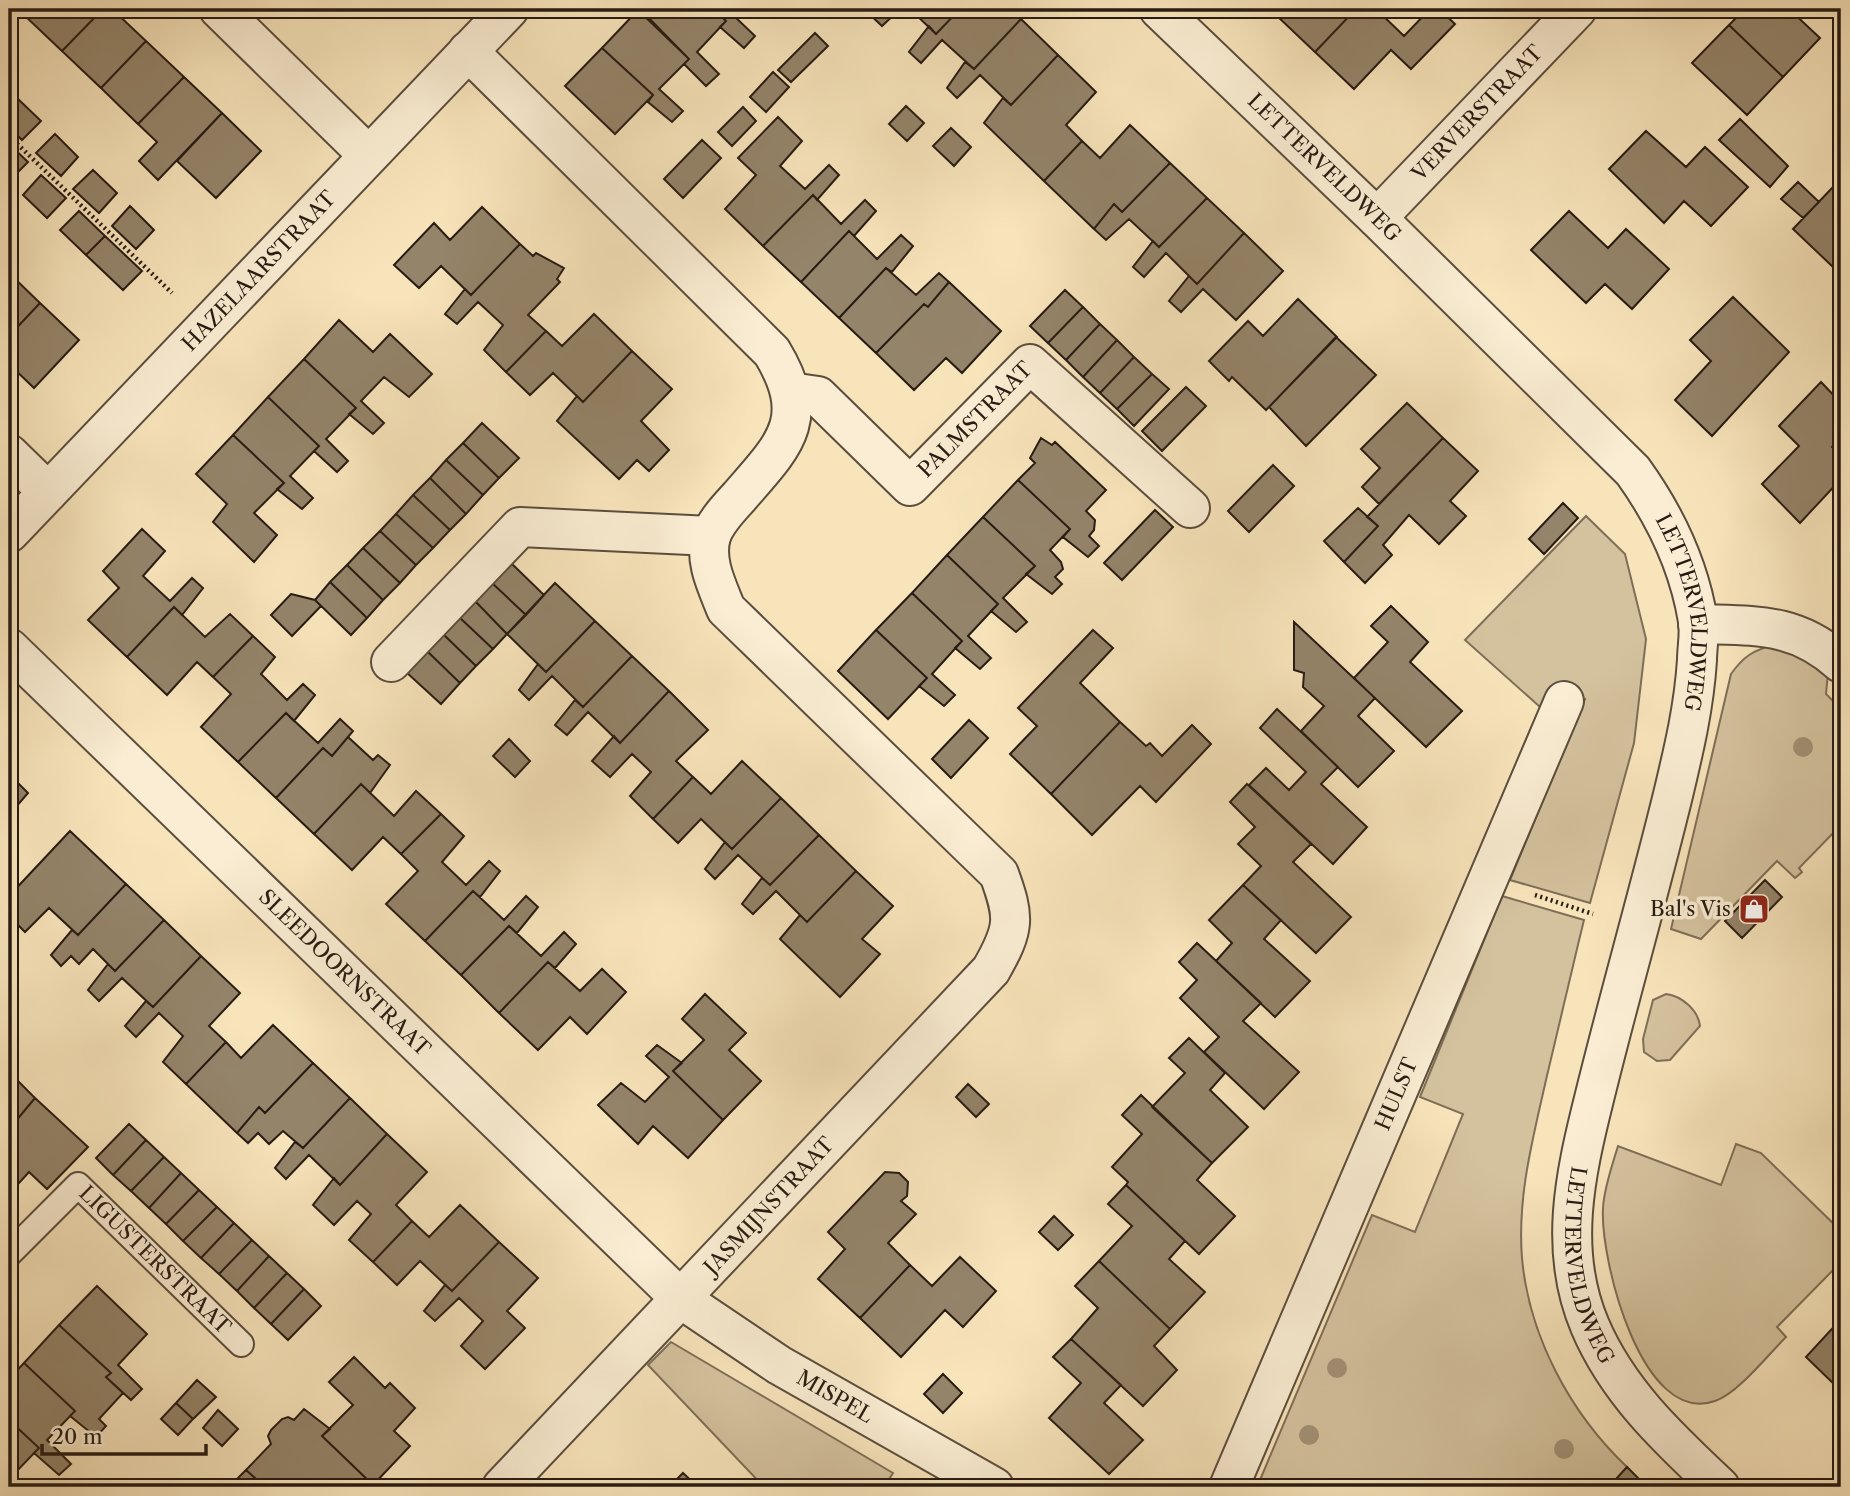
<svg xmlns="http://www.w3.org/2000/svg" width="1850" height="1496" font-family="'Libre Caslon Text',serif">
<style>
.green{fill:#d4c29e;stroke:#7e6e58;stroke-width:2}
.building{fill:#94846a;stroke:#271b13;stroke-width:2}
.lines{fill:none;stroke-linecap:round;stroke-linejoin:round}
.lane-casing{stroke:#5b4d3d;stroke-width:28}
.street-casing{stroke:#5b4d3d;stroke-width:42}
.path{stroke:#271b13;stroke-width:4.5;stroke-dasharray:2 3.5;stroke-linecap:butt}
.lane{stroke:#faedd3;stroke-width:24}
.street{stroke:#faedd3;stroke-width:38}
.tree{fill:#a29176}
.labels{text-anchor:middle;stroke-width:7;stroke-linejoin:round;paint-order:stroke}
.street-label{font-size:21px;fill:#271b13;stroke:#faedd3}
.poi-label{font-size:21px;fill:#271b13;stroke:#faedd3;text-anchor:end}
</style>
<rect width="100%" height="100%" fill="#f8e4bb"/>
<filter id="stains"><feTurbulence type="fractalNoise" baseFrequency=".00286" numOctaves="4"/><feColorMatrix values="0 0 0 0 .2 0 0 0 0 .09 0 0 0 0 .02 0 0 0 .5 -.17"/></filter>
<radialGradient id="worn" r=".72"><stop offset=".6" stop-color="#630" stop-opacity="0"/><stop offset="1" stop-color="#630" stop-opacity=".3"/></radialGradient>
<!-- green -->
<path class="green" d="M1586,516L1625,554L1646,639L1634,743L1590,903L1510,880L1585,699L1552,686L1540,707L1465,640Z
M1774,645L1795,648L1828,673L1826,694L1841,709V825L1799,868L1802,872L1795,878L1777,861L1701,939L1671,929L1731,674C1743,657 1753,650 1774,645Z
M1502,896L1584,920C1571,973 1559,1026 1546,1080C1533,1138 1517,1197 1522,1258C1529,1336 1570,1413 1627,1467L1617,1478L1626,1487H1257L1372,1215L1415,1232L1463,1114L1420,1097Z
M1666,994C1682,996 1698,1010 1700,1026L1670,1060L1657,1061L1644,1052L1643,1039L1653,1000Z
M1736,1144L1761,1153L1841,1231V1262L1777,1327L1786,1337C1769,1354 1737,1394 1715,1401C1642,1427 1600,1260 1603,1208C1604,1188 1612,1166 1618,1146L1721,1185Z
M671,1342L893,1473L884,1487H764L648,1365Z"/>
<!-- building -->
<path class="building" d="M30,9H103L62,51L24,15Z
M103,9H112L146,41L101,88L62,51Z
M640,9H714L726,21L697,52L719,74L706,86L684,64L689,59Z
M714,9H737L732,14L755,36L744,48L720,27L726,21Z
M864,9H900L882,26Z
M910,9H960L936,34Z
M960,9H1010L1021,19L974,69L942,40L921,63L909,52L929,26L936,34Z
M1282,9H1356L1315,52L1276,15Z
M1356,9H1376L1404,36L1430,9H1439L1455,24L1411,69L1391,50L1354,89L1315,52Z
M1745,9H1789L1820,38L1783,77L1729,25Z
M638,10L689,59L659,89L683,111L672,122L648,102L653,95L602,48Z
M1021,19L1058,55L1011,105L980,75L957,98L947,88L965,62L974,69Z
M1729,25L1783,77L1747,115L1692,63Z
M815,33L828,46L791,82L778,70Z
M146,41L184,77L138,124L101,88Z
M602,48L653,95L615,134L565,86Z
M1058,55L1096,92L1066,125L1082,141L1044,181L984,123L1003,98L1011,105Z
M773,72L789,87L766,112L750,97Z
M184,77L222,113L158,180L139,161L157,142L138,124Z
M17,98L41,121L22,140L9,127V106Z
M906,106L924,123L907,141L889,124Z
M743,107L756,121L732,146L718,132Z
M222,113L261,151L216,198L177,161Z
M778,117L802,141L780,166L805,189L829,165L839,175L817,200L813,195L763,246L725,209L756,175L738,158Z
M1740,119L1788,166L1770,187L1719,140Z
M1130,125L1170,163L1122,212L1114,204L1094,229L1044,181L1082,141L1100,158Z
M951,128L971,147L954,166L933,146Z
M1646,131L1686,167L1705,147L1748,187L1711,226L1684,201L1664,223L1609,169Z
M55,134L78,157L61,176L36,153Z
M702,140L721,158L683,198L664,179Z
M9,144L28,162L9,181Z
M1170,163L1207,198L1159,247L1129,219L1106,240L1094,229L1114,204L1122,212Z
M93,170L117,193L99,213L73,189Z
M41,175L66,198L47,218L23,195Z
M1798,182L1819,202L1803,218L1781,199Z
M1833,187L1841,195V257L1832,266L1793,229Z
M813,195L841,224L865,200L876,211L854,236L849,231L801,282L763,246Z
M1207,198L1244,233L1197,284L1166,253L1144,277L1133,267L1153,241L1159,247Z
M130,206L154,230L136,249L112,226Z
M482,207L520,244L471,295L441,266L419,288L394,265L434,223L450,240Z
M79,211L105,236L86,255L60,230Z
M1569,211L1608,248L1626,229L1669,269L1632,309L1605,284L1586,303L1531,250Z
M849,231L877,259L901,235L913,246L892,272L886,268L839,318L801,282Z
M1244,233L1283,271L1236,320L1203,289L1181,312L1169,301L1189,276L1197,284Z
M105,236L142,271L123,290L86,255Z
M520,244L533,256L536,253L564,268L557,279L560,282L528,315L546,331L506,372L484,350L503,325L478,302L457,324L445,314L465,289L471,295Z
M886,268L916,295L939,273L949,282L928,307L924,304L876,353L839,318Z
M9,273L40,303L9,336Z
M949,282L1001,331L962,373L946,358L914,390L876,353L924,304L928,307Z
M1065,290L1083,307L1048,343L1030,326Z
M1733,297L1789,352L1712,436L1675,400L1711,361L1690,340Z
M1298,299L1337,337L1266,410L1232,377L1229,381L1209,361L1248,321L1263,336Z
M40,303L79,340L34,388L9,364V336Z
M1083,307L1100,324L1066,360L1048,343Z
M594,314L632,351L583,402L553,373L530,395L506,372L546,331L562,346Z
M339,320L373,352L390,334L432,374L409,397L384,377L361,401L384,423L373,434L349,414L356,408L304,359Z
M1100,324L1117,340L1083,377L1066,360Z
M1336,337L1376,375L1306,446L1269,407Z
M1117,340L1134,357L1100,393L1083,377Z
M632,351L672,389L641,421L669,450L649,471L637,460L619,479L557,421L577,396L583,402Z
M1134,357L1152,374L1117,409L1100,393Z
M304,359L356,408L326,439L348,461L337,472L314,451L319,446L268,397Z
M1152,374L1169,389L1134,426L1117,409Z
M1821,382L1841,403V437L1832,447L1841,455V479L1800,523L1762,484L1799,446L1779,426Z
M1186,387L1206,406L1162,451L1142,431Z
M268,397L319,446L290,476L313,498L302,509L277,489L284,483L233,435Z
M1407,403L1443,438L1379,504L1362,487L1380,468L1361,449Z
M482,423L519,458L499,478L463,443Z
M233,435L284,483L254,513L277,535L254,562L213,522L227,504L196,474Z
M1041,438L1052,445L1055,442L1106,490L1086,511L1095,520L1094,530L1089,536L1099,546L1088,557L1063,537L1070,529L1018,480L1035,463L1030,458Z
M1443,438L1478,471L1450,501L1466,516L1439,544L1409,515L1383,545L1392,555L1365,583L1344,562L1378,526L1367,517Z
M463,443L499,478L483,495L446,460Z
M446,460L483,495L466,514L430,478Z
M1273,465L1294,486L1249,532L1228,511Z
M430,478L466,514L450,530L413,495Z
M1018,480L1070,529L1050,550L1061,562L1063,569L1055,577L1062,584L1052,594L1026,574L1035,566L983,517Z
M413,495L450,530L433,548L396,514Z
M1563,503L1578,518L1544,554L1529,539Z
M1358,508L1378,526L1344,562L1324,541Z
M1155,510L1173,527L1122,580L1104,563Z
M396,514L433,548L416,565L380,531Z
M983,517L1035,566L1003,598L1027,622L1016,632L991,611L998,604L947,555Z
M142,529L165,551L143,576L170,601L192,578L203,588L182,615L174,607L127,657L88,620L119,588L103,571Z
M380,531L416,565L400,583L363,548Z
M363,548L400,583L383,600L347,565Z
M947,555L998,604L968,636L991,658L980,669L955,648L962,641L912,593Z
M510,562L544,595L526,615L491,582Z
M347,565L383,600L367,618L330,582Z
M330,582L367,618L351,635L315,600Z
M491,582L526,615L507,634L474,600Z
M555,583L595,621L546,672L507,634Z
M912,593L962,641L932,674L955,695L944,706L919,686L927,678L876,630Z
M291,594L315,600L321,606L292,636L271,615Z
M474,600L507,634L493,649L458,616Z
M1391,606L1428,642L1410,662L1462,711L1426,747L1354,678L1388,642L1371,626Z
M174,607L205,637L230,614L253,636L213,677L197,662L167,695L127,657Z
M458,616L493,649L476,666L442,633Z
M595,621L632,656L583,707L552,676L529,700L519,690L538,664L546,672Z
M1294,622L1375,698L1358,716L1394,751L1358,787L1301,731L1324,706L1303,687L1304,673L1294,670Z
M876,630L927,678L888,719L838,671Z
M1093,630L1113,648L1080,683L1120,722L1051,794L1010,754L1037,726L1018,708Z
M442,633L476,666L460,683L426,650Z
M253,636L275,657L261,674L287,700L303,684L315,695L294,721L286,713L238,762L201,727L231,694L213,677Z
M426,650L460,683L441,704L406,672Z
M632,656L669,691L620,743L588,712L567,735L555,725L575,700L583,707Z
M669,691L708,730L676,761L693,777L653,819L630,796L651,772L632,754L610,777L592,761L614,736L620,743Z
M1277,709L1338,767L1321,784L1367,827L1333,864L1249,785L1266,768L1289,790L1306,772L1260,728Z
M286,713L318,743L340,719L353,731L332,756L323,748L276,798L238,762Z
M969,720L988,738L951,778L932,759Z
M1120,722L1146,746L1150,743L1162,756L1192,725L1211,744L1156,802L1140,786L1092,835L1051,794Z
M348,737L373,760L378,755L390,765L370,793L361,784L314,834L276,798L323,748L332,756Z
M509,739L530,761L515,777L493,756Z
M742,761L781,798L732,849L701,819L678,843L653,819L693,777L711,794Z
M9,774L28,793L9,815Z
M361,784L394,816L416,791L441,814L401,854L383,837L352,870L314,834Z
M1247,784L1311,844L1293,862L1351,917L1316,953L1243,885L1261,866L1238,844L1255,827L1230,802Z
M781,798L819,835L770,885L738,855L715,879L705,869L725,842L732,849Z
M441,814L464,836L442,862L466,885L489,861L500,871L480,897L473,891L425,941L386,904L418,871L401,854Z
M70,831L126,884L78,935L49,908L25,932L18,925L9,934V896Z
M819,835L856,871L807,922L776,891L753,914L742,904L762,878L770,885Z
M856,871L893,906L862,939L880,954L840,997L780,939L800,915L807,922Z
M1765,880L1782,897L1742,938L1725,921Z
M126,884L164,920L115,971L93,949L79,964L71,956L61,966L51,955L72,930L78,935Z
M1243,885L1281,920L1264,939L1310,981L1275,1017L1216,961L1232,943L1209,920Z
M473,891L504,920L526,896L538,907L517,933L509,926L461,975L425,941Z
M164,920L201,956L153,1007L122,978L99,1001L88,990L108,964L115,971Z
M509,926L541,956L564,932L576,944L555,968L548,962L499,1013L461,975Z
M1197,943L1261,1003L1243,1021L1299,1072L1264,1109L1204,1052L1219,1037L1180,998L1197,980L1179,962Z
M201,956L240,993L209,1026L226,1042L186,1084L163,1062L183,1036L159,1013L136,1037L125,1026L146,1001L153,1007Z
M548,962L580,991L602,969L626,992L587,1034L570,1017L538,1050L499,1013Z
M705,994L746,1033L729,1050L761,1081L723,1120L673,1071L704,1040L682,1019Z
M273,1025L313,1063L265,1113L259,1107L237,1133L186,1084L226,1042L241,1058Z
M1189,1038L1225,1073L1210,1090L1248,1127L1212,1163L1152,1107L1185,1073L1169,1058Z
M657,1045L682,1063L673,1071L723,1120L688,1158L653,1126L638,1144L598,1105L621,1083L645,1102L669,1077L646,1056Z
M313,1063L350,1098L303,1148L283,1131L269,1144L258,1133L248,1143L237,1133L259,1107L265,1113Z
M17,1080L35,1098L15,1122L9,1117V1087Z
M968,1084L989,1104L976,1117L956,1097Z
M1141,1095L1212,1163L1197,1180L1235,1216L1199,1254L1126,1185L1128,1182L1112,1167L1142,1134L1122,1115Z
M35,1098L88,1147L47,1189L29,1172L9,1194V1117L15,1122Z
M350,1098L387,1134L340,1185L309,1155L286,1179L275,1168L295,1142L303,1148Z
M129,1124L146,1140L113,1175L96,1158Z
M387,1134L427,1172L396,1205L412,1221L373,1262L349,1240L371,1214L357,1201L334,1225L313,1205L334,1178L340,1185Z
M146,1140L164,1157L131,1191L113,1175Z
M164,1157L181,1173L149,1208L131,1191Z
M885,1172L899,1173L908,1182L907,1196L901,1201L916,1214L888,1243L910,1265L860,1318L818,1279L845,1249L828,1232Z
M181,1173L199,1190L166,1224L149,1208Z
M1126,1185L1185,1241L1169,1259L1205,1292L1170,1329L1099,1261L1132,1226L1108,1204Z
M199,1190L217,1207L183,1241L166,1224Z
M460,1205L499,1242L452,1291L420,1261L397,1285L373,1262L412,1221L429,1237Z
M217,1207L234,1223L201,1258L183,1241Z
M1054,1216L1073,1235L1058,1250L1039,1232Z
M234,1223L252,1240L219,1274L201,1258Z
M252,1240L269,1256L237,1291L219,1274Z
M499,1242L538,1278L507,1311L525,1328L485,1369L461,1346L483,1321L459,1298L435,1321L424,1311L445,1285L452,1291Z
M269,1256L287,1273L254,1308L237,1291Z
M960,1257L996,1291L963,1327L945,1310L901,1357L860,1318L910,1265L932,1286Z
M1099,1261L1170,1329L1154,1346L1177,1370L1143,1406L1071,1339L1098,1308L1075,1286Z
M287,1273L304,1289L271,1324L254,1308Z
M97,1286L147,1334L118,1365L142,1389L131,1400L106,1377L111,1373L59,1325Z
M304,1289L321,1306L288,1340L271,1324Z
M1841,1319V1391L1806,1357Z
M59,1325L111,1373L106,1377L123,1393L99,1419L106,1426L96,1437L70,1416L75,1411L24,1363Z
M1071,1339L1121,1385L1104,1403L1143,1440L1109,1474L1049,1418L1081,1383L1053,1357Z
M354,1357L385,1388L390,1383L415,1408L394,1431L410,1446L373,1485L322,1436L353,1405L329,1382Z
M24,1363L75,1411L47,1440L71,1464L59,1475L34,1453L39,1448L9,1420V1379Z
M943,1374L962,1393L943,1413L924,1394Z
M197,1380L216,1397L193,1419L176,1403Z
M176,1403L193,1419L178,1435L161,1419Z
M304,1409L330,1429L322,1436L373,1485L371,1487H265L246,1470L271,1444L268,1436L271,1430L282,1419L288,1417L294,1420Z
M218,1410L238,1429L222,1446L203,1428Z
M9,1420L39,1448L11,1477L21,1487H9Z
M1627,1467L1647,1487H1626L1617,1478Z
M246,1470L265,1487H229Z
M683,1473L698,1487H669Z"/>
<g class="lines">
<!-- lane casing -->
<g class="lane-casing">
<g id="lane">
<path id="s1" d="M9,1254L78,1185L241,1344"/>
</g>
</g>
<!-- street casing -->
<g class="street-casing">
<g id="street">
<path d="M219,9L368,155"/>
<path id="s2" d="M1159,9L1377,218L1633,471C1666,517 1689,565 1698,621C1700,634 1697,648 1697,660C1694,707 1684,749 1673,795C1648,897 1619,997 1594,1099C1575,1175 1558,1251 1590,1326C1618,1392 1669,1439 1720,1487"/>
<path d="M468,51L772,352C813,420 784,445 739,497C729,508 716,521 711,536C704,561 717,586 726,609L999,874C1015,918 1015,928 991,970L502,1487"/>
<path id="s3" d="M1377,218L1577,9"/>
<path id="s4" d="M790,392L818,396L910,486L1030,364L1190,508"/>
<path d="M9,454L48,492"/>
<path id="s5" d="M9,533L509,9"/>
<path d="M1698,624C1756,626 1795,622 1841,663"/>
<path id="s6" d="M9,648L681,1299L779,1365L994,1487"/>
<path d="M391,662L520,527L711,536"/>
<path id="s7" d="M1229,1487L1564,701"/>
</g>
</g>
<!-- path -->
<path class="path" d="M9,136L172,293
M1535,895L1593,914"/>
<!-- lane -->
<use href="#lane" class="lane"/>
<!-- street -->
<use href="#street" class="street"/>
</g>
<!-- trees -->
<g class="tree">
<circle cx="1803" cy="747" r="10"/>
<circle cx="1337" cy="1368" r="10"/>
<circle cx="1309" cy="1435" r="10"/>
<circle cx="1564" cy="1449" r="10"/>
</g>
<!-- icons -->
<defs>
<g id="shop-square" transform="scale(1.575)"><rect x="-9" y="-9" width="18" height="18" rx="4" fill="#8f2418" stroke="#faedd3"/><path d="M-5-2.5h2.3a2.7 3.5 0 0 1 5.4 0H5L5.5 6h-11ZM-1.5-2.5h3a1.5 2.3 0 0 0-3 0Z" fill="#fff"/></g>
</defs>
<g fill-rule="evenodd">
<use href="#shop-square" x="1754" y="909"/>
</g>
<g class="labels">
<!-- street labels -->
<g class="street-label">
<text dy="7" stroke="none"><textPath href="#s3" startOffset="145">VERVERSTRAAT</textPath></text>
<text dy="7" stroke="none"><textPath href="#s2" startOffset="229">LETTERVELDWEG</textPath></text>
<text dy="7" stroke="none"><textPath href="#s5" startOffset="362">HAZELAARSTRAAT</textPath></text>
<text dy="7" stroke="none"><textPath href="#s4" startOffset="250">PALMSTRAAT</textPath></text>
<text dy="7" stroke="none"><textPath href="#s2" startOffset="816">LETTERVELDWEG</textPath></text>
<text dy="7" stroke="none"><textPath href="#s6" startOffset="467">SLEEDOORNSTRAAT</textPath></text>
<text dy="7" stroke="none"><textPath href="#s7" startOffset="427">HULST</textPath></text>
<text transform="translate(769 1206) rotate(-47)" y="7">JASMIJNSTRAAT</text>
<text dy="7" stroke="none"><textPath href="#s1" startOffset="205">LIGUSTERSTRAAT</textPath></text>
<text dy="7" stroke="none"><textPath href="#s2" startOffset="1488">LETTERVELDWEG</textPath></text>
<text dy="7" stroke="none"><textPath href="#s6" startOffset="1118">MISPEL</textPath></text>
</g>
<!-- poi labels -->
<g class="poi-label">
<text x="1731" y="916">Bal's Vis</text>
</g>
</g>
<!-- margin -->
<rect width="1850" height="1496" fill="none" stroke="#f8e4bb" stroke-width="35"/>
<rect x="10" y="10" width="1829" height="1475" fill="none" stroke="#271b13" stroke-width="3.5"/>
<rect x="18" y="18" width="1815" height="1461" fill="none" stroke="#271b13" stroke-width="2"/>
<!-- scale -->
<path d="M42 1444v10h164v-10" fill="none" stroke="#271b13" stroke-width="3.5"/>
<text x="52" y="1444" font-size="21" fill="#271b13" stroke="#faedd3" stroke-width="5" paint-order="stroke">20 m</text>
<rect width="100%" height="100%" filter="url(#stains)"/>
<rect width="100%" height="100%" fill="url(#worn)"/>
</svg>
